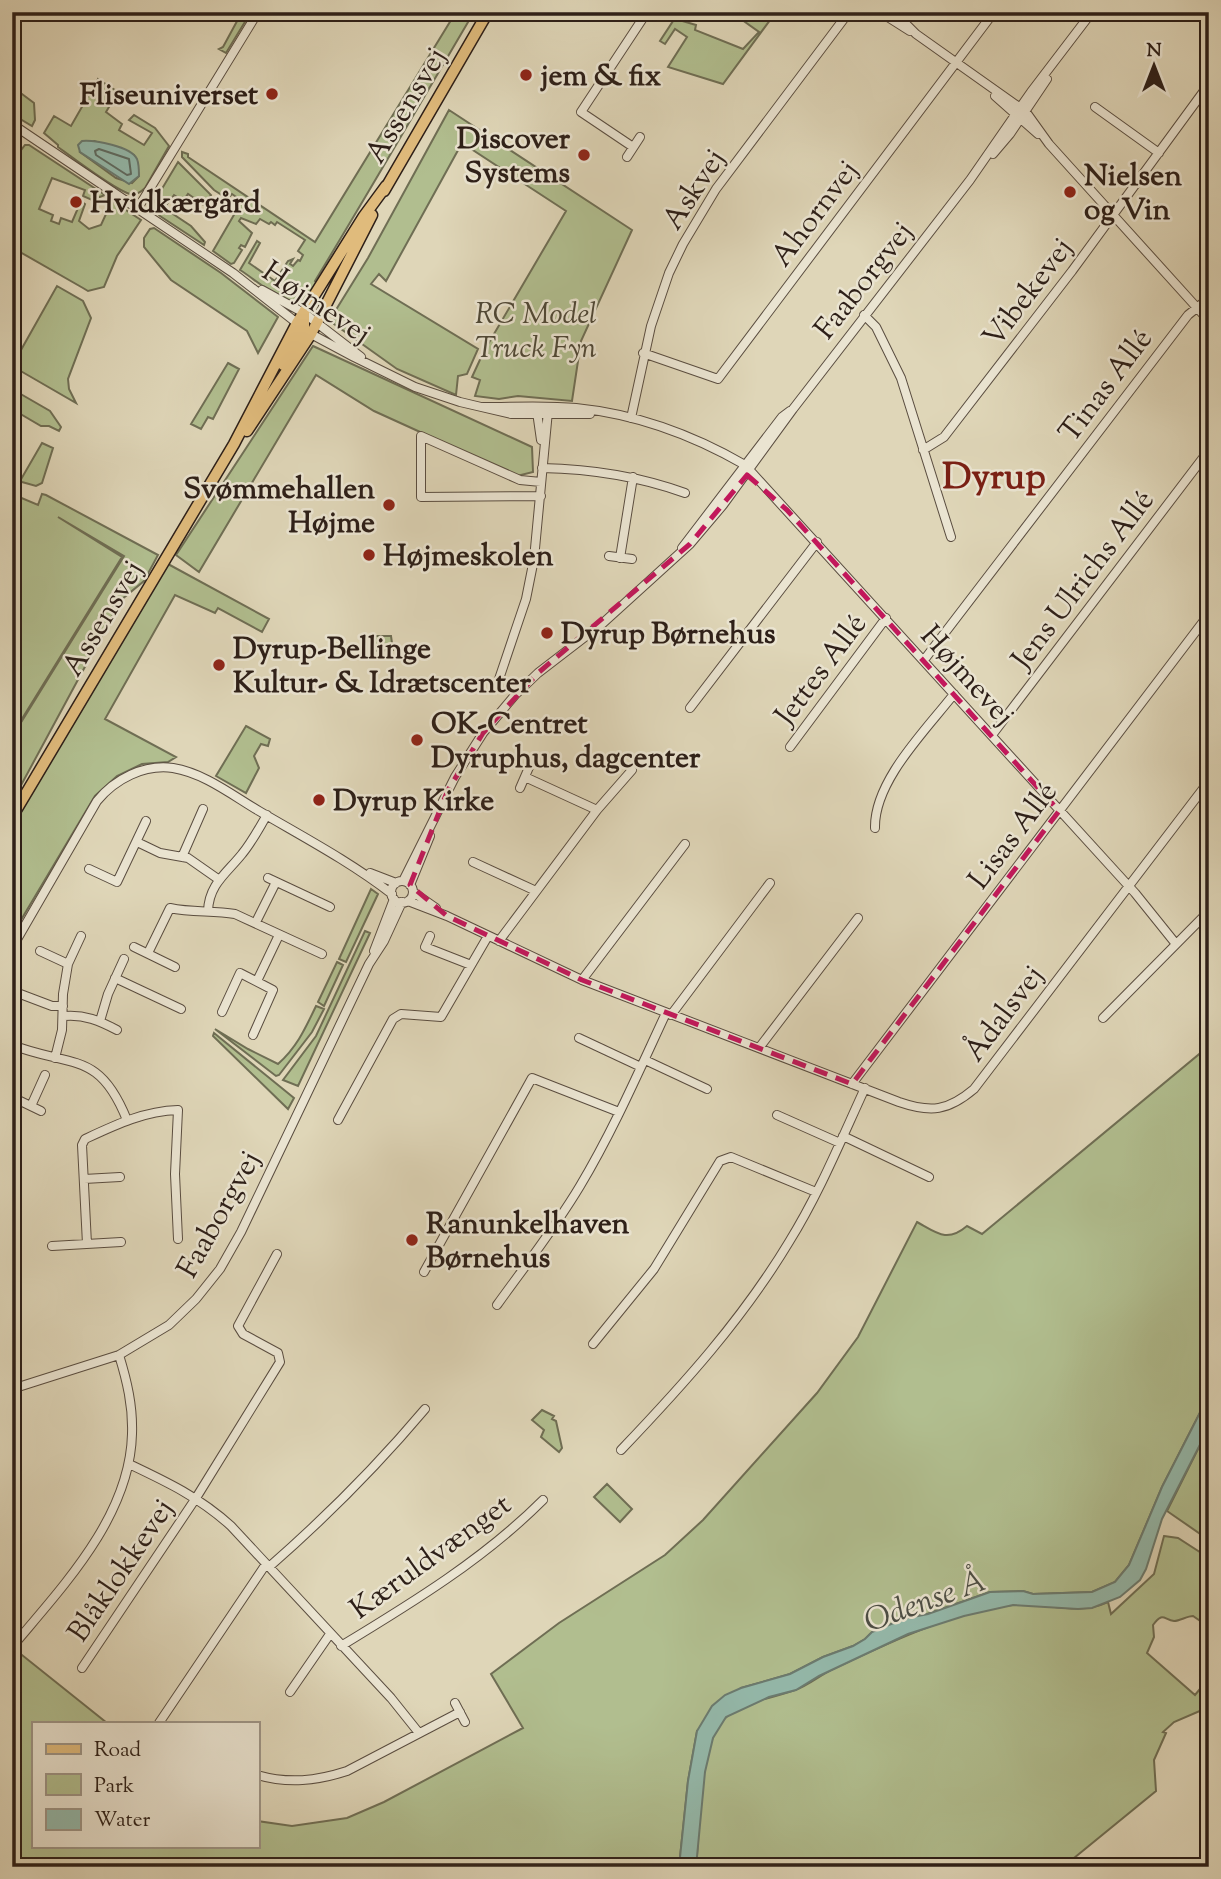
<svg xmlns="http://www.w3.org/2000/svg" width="1221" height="1879" font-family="'Sorts Mill Goudy',serif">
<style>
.green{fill:#b1be8f;stroke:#6f6e54;stroke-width:2;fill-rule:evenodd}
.water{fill:#94b9ab;stroke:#6b7b70;stroke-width:2}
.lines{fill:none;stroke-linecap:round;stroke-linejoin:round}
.shore{stroke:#606c62;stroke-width:2}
.minor-casing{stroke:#5a4d40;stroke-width:10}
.major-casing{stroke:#2d1f18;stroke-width:13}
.minor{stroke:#eae4d1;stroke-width:8}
.major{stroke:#e0bb7c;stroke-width:10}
.marked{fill:none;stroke:#c2185b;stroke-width:5;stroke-dasharray:14 9;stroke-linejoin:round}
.poi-dot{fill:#8f2418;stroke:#eae4d1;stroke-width:2.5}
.labels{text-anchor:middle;stroke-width:5;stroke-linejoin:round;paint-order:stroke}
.poi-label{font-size:30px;font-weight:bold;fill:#2d1f18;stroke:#eae4d1;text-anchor:start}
.street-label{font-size:30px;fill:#2d1f18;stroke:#eae4d1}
.park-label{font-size:30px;font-style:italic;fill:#4e4736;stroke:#eae4d1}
.water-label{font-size:32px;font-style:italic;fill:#4c4d44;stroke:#eae4d1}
.district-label{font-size:37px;font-weight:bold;fill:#7a1f14;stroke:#eae4d1}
</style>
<rect width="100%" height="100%" fill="#dfd6b8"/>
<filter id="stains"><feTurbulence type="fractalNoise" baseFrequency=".00286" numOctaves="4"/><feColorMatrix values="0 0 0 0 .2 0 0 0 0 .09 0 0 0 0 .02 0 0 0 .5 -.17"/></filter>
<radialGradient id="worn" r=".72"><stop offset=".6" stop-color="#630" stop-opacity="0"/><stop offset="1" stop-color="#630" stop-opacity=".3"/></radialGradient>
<!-- green -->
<path class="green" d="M242,12H251L226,53L219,49L223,47Z
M456,12H474C421,102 369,192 315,281L318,284L307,301C285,308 258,281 240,270L257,241L260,243L249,263L275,281L288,261L293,259L290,264L293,266L298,260L300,261L303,255L298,251L305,240L277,222L275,225L271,222L269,224L260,219L256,224L241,218L239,221L252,233L245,247L241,245L239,248L242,250L234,263L231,264L213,251L242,201L232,194L228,199L214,190L182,157V152L188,154V157L315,242Z
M731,12H776L723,84L668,67L687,37L675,29L665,44L660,41L673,21L662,15L696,25L695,30L743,49L759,32Z
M98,79L118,92L106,112L122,124L119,130L144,145L152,133L129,120L134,115L155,128L169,146L145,188C141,192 136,195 130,194C115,190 73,158 58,147V145L44,133L54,116L71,126ZM94,141L134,155L139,176L132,183L116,178L80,152Z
M18,91L34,103L35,120L32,126L12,114V96Z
M449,110L632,230L581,341L572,401L518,396L499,399L475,396L480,380L472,377L484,351L566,211L462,143L386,281L379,274L371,284L478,349L467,374L458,376L456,395L397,369L334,324V313L368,258Z
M25,145H29L105,195L92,200L83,196L85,190L52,178L39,209L53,215L51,221L59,224L61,218L72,222L81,201L85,204L79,221L89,229L101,225L112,201L141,220L117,256L104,287L88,291L83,288L13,248L14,164L15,158Z
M178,162L211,195L204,205L188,194L183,201L174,195L164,208L191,226L205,242L204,245L160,216L151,207Z
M154,228L221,273L278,317L258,353L247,331L171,280L144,247V238L150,229Z
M57,286L83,301L91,318L68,379L69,389L76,403L12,366Z
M313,346L532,447L533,472L517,476L374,411L316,375L199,572L176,555Z
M228,363L239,369L213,419L208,417L201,429L191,424Z
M12,389L50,411L61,427L59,431L49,426H41L12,409Z
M42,443L53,448L42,483L36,486L22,482L20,481Z
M12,494L38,505L42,494L46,495L158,555L144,581L121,600L12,802V737L124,556L58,517L122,557L12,735Z
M168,564L269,619L262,632L218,608L215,613L175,595L105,719L176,757L168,762L142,764L117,776L95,796L12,935V824Z
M372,636H391L393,650L372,651Z
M246,726L270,739L268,746L261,744L254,756L259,768L246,793L216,776Z
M371,889L378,894L346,962L339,959Z
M365,931L370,933L298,1086L283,1080L316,1036Z
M337,962L343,965L324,1006L318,1002Z
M316,1006L324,1009L312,1032L279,1075L276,1076L215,1029L248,1049L278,1064C297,1047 305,1029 316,1006Z
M214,1033L294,1098L288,1109L213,1036Z
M1209,1046V1395L1162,1487L1129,1565L1115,1582L1092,1592L1033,1594L1023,1591L990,1592L927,1614L903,1619L872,1632L865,1639L853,1646L823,1657L790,1674L741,1688L697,1731L688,1781L679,1867H12V1656L17,1651L107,1723H33V1846H257V1821L292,1826L347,1818L384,1802L523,1728L491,1674L559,1623L665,1555L703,1520L817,1393L858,1337L917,1222C937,1233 947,1243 967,1226L982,1234Z
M542,1410L554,1416L552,1419L556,1421L562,1448L559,1452L541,1437L544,1430L532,1420Z
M1209,1427V1540L1167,1511Z
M607,1484L632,1509L620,1522L594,1497Z
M1164,1536L1178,1538L1209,1558V1627L1193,1616C1187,1616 1180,1621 1174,1621C1164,1620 1163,1611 1153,1625L1154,1637L1147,1653L1195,1695L1209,1678V1707L1174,1722L1163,1732L1166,1733L1154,1760L1156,1791L1063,1867H696C700,1829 699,1757 719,1725C735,1702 771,1699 795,1690C809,1685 820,1675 833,1669C888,1643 952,1612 1013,1605C1046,1601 1075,1617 1108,1602L1111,1614L1154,1574Z"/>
<!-- water -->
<path class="water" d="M82,141C94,140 131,146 137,159C139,164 139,171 139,176L129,184L80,152L78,145Z
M1209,1395V1427L1162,1519L1146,1569L1140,1580L1120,1597L1092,1608L1078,1609L1013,1605L964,1616L908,1634L819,1676L796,1690L769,1697L726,1717L713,1738L705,1772L696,1867H679L688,1781L697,1731L712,1706L725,1695L741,1688L790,1674L823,1657L853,1646L865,1639L872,1632L903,1619L928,1614L990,1592L1023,1591L1033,1594L1092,1592L1115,1582L1129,1565L1162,1487Z"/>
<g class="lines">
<!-- shore -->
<path class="shore" d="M99,149L129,159L131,174L127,175L96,155L95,151Z"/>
<!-- minor casing -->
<g class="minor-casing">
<path id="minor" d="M880,12L910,31
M894,12L916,34L1026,112L1049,144L1209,321
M995,96L1038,134
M1095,107L1159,153
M12,124L233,273L311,334L354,357L415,387L460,402L511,414H590
M633,147L581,112L647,12
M993,154L1010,134L1047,79
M627,157L640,137
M138,208L258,12
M262,290L304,313L361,357
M864,315L876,327L901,378L951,537
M643,353L718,379L994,12
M483,407C514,407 546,405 576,408C636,414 693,435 745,465L1135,893L1176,944
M537,412L541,440
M631,418L651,326L669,273L683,244L716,189L849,12
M923,450L944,437L1072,271L1209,84
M542,468C593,469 638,476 685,493
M541,496L421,497V436L520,480L541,482
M682,548L782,417L790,411
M609,556L632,559
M620,558L633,477
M924,660L1188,315L1209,298
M498,682L526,599L534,559L548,411
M690,708L817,542
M992,735L1209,450
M790,747L886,618
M525,777L597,810
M520,788L530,765
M875,828C874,781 926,730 954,694
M137,842L160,853L188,858L218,879
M182,857L203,809
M473,862L536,891
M89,869L117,882L146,821
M370,873L396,883
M268,878L330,907
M403,881L455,777L483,733L515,695L538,673L603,623L690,544L723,505L793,409L970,180L1031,92L1092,12
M391 892a11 11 0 1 1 22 0a11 11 0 1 1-22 0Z
M410,885L430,836
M413,892L436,908
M408,901L447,916L582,980L899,1102C931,1113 948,1111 974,1089L1209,781
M208,911C209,884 227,873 242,854C252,842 259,828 267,815
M256,922L276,882
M430,936L425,947L471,965
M499,941L597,810L632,770
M134,947L175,967
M12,948L97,801C115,779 144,764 173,768C204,773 232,795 259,811C305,838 349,861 392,894
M40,951L68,964
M374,951L394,899
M148,953L170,908C192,913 213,910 235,914L322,954
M115,978L181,1009
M582,980L685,844
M257,981L279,935
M15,992L52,1006H63
M222,1012L240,973L273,990L253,1035
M671,1015L770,883
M64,1016C84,1014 100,1021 117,1030
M1103,1018L1209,911
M100,1021L108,994L124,959
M579,1038L641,1067
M12,1045C72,1068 99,1050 127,1120
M759,1048L858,918
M55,1058L62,1030L63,994L68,964L81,936
M645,1060L707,1089
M852,1084L1209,614
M12,1097L41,1111
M31,1106L45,1075
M777,1115L840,1143
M338,1120L393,1019L401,1014L441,1017L488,936
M843,1136L929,1177
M84,1179L120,1177
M87,1244L82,1145L85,1139C115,1125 144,1111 178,1110L175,1174L178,1239
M52,1246L121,1242
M424,1272L532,1078L619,1112
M497,1305C525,1266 555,1228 580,1186C613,1131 639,1071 666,1013
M593,1344L654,1269L720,1161L731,1157L816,1192
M12,1389L119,1355L169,1325L196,1299L220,1269L241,1232L369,964L384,941L402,902
M621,1450C683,1385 742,1320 789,1242C819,1194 841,1140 865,1088
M129,1464C167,1482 199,1497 231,1526L391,1698L419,1733
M269,1567C325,1518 377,1466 425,1409
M341,1646C412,1603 484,1559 543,1500
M12,1647C62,1587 130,1517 132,1434C133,1406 127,1381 119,1355
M82,1668L196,1498L280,1362L278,1353L243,1334L238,1326L277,1254
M290,1692L330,1634
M455,1703L465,1722
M159,1723L266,1564
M257,1775C289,1784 316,1781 347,1771L460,1712"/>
</g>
<!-- major casing -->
<g class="major-casing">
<path id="major" d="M384,191L488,12
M283,365L304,328V313
M247,431L311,334L372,215
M12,817L234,444L297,323L364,216L386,186"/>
</g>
<!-- minor -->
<use href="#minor" class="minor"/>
<!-- major -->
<use href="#major" class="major"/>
</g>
<!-- marked area -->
<path class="marked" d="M747,475L787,510L1059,811L852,1084L582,980L447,916L410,885L448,790L483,733L538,673L690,544Z"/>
<!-- markers -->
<g class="poi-dot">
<circle cx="526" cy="75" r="7"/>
<circle cx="272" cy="94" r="7"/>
<circle cx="584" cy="155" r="7"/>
<circle cx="1070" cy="192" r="7"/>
<circle cx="76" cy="202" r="7"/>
<circle cx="389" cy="505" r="7"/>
<circle cx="369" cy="555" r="7"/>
<circle cx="547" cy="633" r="7"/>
<circle cx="219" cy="665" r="7"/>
<circle cx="417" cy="740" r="7"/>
<circle cx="319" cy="800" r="7"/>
<circle cx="412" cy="1240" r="7"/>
</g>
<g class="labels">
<!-- poi labels -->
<g class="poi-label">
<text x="540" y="85">jem &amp; fix</text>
<text x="258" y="104" text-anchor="end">Fliseuniverset</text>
<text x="570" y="148" text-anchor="end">Discover<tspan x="570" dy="34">Systems</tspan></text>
<text x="1084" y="185">Nielsen<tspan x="1084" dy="34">og Vin</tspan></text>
<text x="90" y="212">Hvidkærgård</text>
<text x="375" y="498" text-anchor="end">Svømmehallen<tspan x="375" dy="34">Højme</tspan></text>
<text x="383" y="565">Højmeskolen</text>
<text x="561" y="643">Dyrup Børnehus</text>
<text x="233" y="658">Dyrup-Bellinge<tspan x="233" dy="34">Kultur- &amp; Idrætscenter</tspan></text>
<text x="431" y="733">OK-Centret<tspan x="431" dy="34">Dyruphus, dagcenter</tspan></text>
<text x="333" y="810">Dyrup Kirke</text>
<text x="426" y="1233">Ranunkelhaven<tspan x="426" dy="34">Børnehus</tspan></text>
</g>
<!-- street labels -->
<g class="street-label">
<text transform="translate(405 105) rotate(-59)" y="10">Assensvej</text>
<text transform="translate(693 189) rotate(-57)" y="10">Askvej</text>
<text transform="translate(814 213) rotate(-53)" y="10">Ahornvej</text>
<text transform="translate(863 280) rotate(-52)" y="10">Faaborgvej</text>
<text transform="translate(1027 292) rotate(-53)" y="10">Vibekevej</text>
<text transform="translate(317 302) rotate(34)" y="10">Højmevej</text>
<text transform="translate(1105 385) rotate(-53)" y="10">Tinas Allé</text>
<text transform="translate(1082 579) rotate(-53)" y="10">Jens Ulrichs Allé</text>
<text transform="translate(102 618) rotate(-59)" y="10">Assensvej</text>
<text transform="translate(820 669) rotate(-53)" y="10">Jettes Allé</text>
<text transform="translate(968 675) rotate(48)" y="10">Højmevej</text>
<text transform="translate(1012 835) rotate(-53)" y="10">Lisas Allé</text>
<text transform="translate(1003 1013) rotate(-53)" y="10">Ådalsvej</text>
<text transform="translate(218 1214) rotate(-61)" y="10">Faaborgvej</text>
<text transform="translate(430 1556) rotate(-36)" y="10">Kæruldvænget</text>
<text transform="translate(120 1570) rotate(-56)" y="10">Blåklokkevej</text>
</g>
<!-- park labels -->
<g class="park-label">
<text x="536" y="323">RC Model<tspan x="536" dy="34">Truck Fyn</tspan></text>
</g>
<!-- water labels -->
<g class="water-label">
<text transform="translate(924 1600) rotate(-20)" y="11">Odense Å</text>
</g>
<!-- district labels -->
<g class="district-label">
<text x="994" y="488">Dyrup</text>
</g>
</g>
<!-- margin -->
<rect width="1221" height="1879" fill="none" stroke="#dfd6b8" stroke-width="42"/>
<rect x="14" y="14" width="1193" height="1851" fill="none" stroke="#2d1f18" stroke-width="3.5"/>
<rect x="21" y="21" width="1179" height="1837" fill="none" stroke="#2d1f18" stroke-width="2"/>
<!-- legend -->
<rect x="32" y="1722" width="228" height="126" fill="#eae4d1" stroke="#9e9587" stroke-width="2"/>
<rect x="46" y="1744" width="35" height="10" fill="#e0bb7c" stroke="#9e9587" stroke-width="2"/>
<text x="94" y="1756" font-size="21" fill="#2d1f18">Road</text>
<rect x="46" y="1774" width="35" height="21" fill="#b1be8f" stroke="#9e9587" stroke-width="2"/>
<text x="94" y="1792" font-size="21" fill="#2d1f18">Park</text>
<rect x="46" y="1809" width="35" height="21" fill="#94b9ab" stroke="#9e9587" stroke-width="2"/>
<text x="94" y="1826" font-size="21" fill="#2d1f18">Water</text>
<!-- north arrow -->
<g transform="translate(1154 66)" stroke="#eae4d1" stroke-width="5" paint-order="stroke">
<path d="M0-5L12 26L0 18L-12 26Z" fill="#2d1f18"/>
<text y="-10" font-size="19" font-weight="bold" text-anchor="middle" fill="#2d1f18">N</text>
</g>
<rect width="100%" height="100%" filter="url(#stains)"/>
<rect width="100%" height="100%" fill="url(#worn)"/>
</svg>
